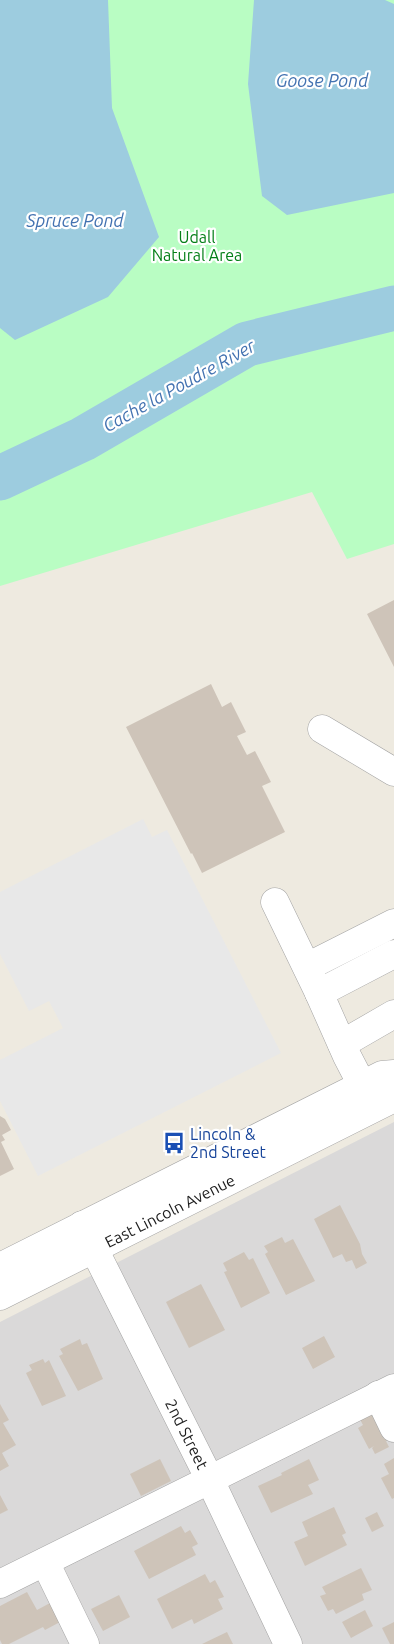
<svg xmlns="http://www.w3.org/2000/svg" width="394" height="1644" font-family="Ubuntu,sans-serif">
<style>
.residential{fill:#dad9d9}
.park{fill:#b9fdc3}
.parking{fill:#e8e8e8}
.water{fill:#9dccdf}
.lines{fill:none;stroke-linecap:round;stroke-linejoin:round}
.river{stroke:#9dccdf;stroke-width:45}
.building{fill:#cec4b9}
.minor-casing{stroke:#a3a3a3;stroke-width:29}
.minor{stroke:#fff;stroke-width:28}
.labels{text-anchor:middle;stroke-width:4.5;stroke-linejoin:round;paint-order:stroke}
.park-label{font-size:16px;fill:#047f17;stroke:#fff}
.transit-label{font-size:16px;fill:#164399;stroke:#fff;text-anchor:start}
.street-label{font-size:16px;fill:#1c1c1c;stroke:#fff}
.water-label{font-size:18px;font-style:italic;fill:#4372b1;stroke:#fff}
</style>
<rect width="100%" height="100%" fill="#eeeae0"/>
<!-- residential -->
<path class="residential" d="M394,1122V1644H0V1322Z"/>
<!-- park -->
<path class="park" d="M0,0H394V544L347,559L312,492L0,586Z"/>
<!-- parking -->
<path class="parking" d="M143,819L152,837L167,830L281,1053L38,1176L0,1101V1060L63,1028L49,1001L29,1011L0,954V892Z"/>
<!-- water -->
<path class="water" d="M0,0H108L112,108L159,237L108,297L15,340L0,328Z
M254,0H385L394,4V193L287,215L262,196L248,84Z"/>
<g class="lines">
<!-- river -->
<path class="river" d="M0,478L83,439L247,344L394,308"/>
</g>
<!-- building -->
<path class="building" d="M394,600V667L367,614Z
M211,684L222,707L231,702L246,732L237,736L247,755L255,751L271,782L262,786L285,832L202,873L192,853L191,854L126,727Z
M0,1116L5,1119L11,1130L2,1135L5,1140L1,1142L14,1169L0,1176Z
M340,1205L360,1244L362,1254L367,1263L356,1269L352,1260L346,1262L342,1254L333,1258L314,1219Z
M282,1237L285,1243L293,1239L315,1281L286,1295L265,1254L268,1252L264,1246Z
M244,1252L249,1260L253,1258L270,1293L241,1308L224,1272L227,1271L223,1263Z
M201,1284L225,1330L189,1348L166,1302Z
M324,1336L335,1357L313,1369L302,1348Z
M80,1339L82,1345L87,1343L103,1379L78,1391L59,1356L63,1354L60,1349Z
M43,1359L45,1363L49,1360L66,1396L42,1406L26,1373L32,1370L29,1365Z
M373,1403L391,1438L386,1441L389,1447L375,1454L372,1448L374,1446L369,1449L358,1428L363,1425L356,1412Z
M0,1404L9,1420L3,1423L16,1445L2,1453L9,1466L0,1471Z
M394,1458V1498L392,1499L381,1478L389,1474L384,1464Z
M160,1459L171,1481L141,1496L130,1474Z
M309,1459L319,1480L308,1485L313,1494L271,1513L258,1486L282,1475L281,1473Z
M0,1495L8,1510L0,1514Z
M334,1507L346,1533L342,1535L347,1545L305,1566L294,1542L308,1536L302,1522Z
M377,1512L384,1526L372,1532L365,1518Z
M181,1526L185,1533L190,1530L198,1544L192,1547L196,1555L149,1579L134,1551Z
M361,1568L372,1590L362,1594L364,1600L336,1614L333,1609L328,1611L320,1596L326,1594L322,1587Z
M205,1574L210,1583L215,1580L224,1597L218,1599L223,1609L194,1624L192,1619L172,1629L157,1599Z
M27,1592L37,1610L50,1603L60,1622L45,1630L43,1627L9,1644H2L0,1640V1606Z
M119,1595L130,1617L103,1631L91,1609Z
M365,1610L373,1626L351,1638L342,1622Z
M394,1622V1644H390L382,1628Z
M227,1632L233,1644H202Z"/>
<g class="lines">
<!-- minor casing -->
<g class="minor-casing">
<g id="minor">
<path d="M322,729L394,772"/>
<path d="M275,902L319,993"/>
<path d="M307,967L394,923"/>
<path d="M342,1044L394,1014"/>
<path d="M362,1085L347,1056L319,993L394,954"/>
<path id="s1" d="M82,1225L210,1480L288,1644"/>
<path d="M0,1267L382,1075L394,1074"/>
<path id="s2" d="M0,1296L394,1098"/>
<path d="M378,1395L394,1428"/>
<path d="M45,1562L85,1644"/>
<path d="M0,1584L394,1388"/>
</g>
</g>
<!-- minor -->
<use href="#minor" class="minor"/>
</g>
<!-- icons -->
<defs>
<g id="bus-bare" transform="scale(1.725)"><path d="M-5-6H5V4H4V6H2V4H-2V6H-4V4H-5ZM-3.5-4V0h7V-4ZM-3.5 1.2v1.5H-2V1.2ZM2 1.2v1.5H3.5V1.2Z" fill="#1a4fb4" stroke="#fff" stroke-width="2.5" paint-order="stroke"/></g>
</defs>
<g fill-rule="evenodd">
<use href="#bus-bare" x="174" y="1143"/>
</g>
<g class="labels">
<!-- park labels -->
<g class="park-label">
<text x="197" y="243">Udall<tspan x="197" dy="18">Natural Area</tspan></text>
</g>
<!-- transit labels -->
<g class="transit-label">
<text x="190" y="1140">Lincoln &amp;<tspan x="190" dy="18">2nd Street</tspan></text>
</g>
<!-- street labels -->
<g class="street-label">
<text dy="6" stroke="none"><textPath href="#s2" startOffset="190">East Lincoln Avenue</textPath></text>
<text dy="6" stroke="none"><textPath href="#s1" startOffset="234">2nd Street</textPath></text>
</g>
<!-- water labels -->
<g class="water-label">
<text x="322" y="87">Goose Pond</text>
<text x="75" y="227">Spruce Pond</text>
<text transform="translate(179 386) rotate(-29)" y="6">Cache la Poudre River</text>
</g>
</g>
</svg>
